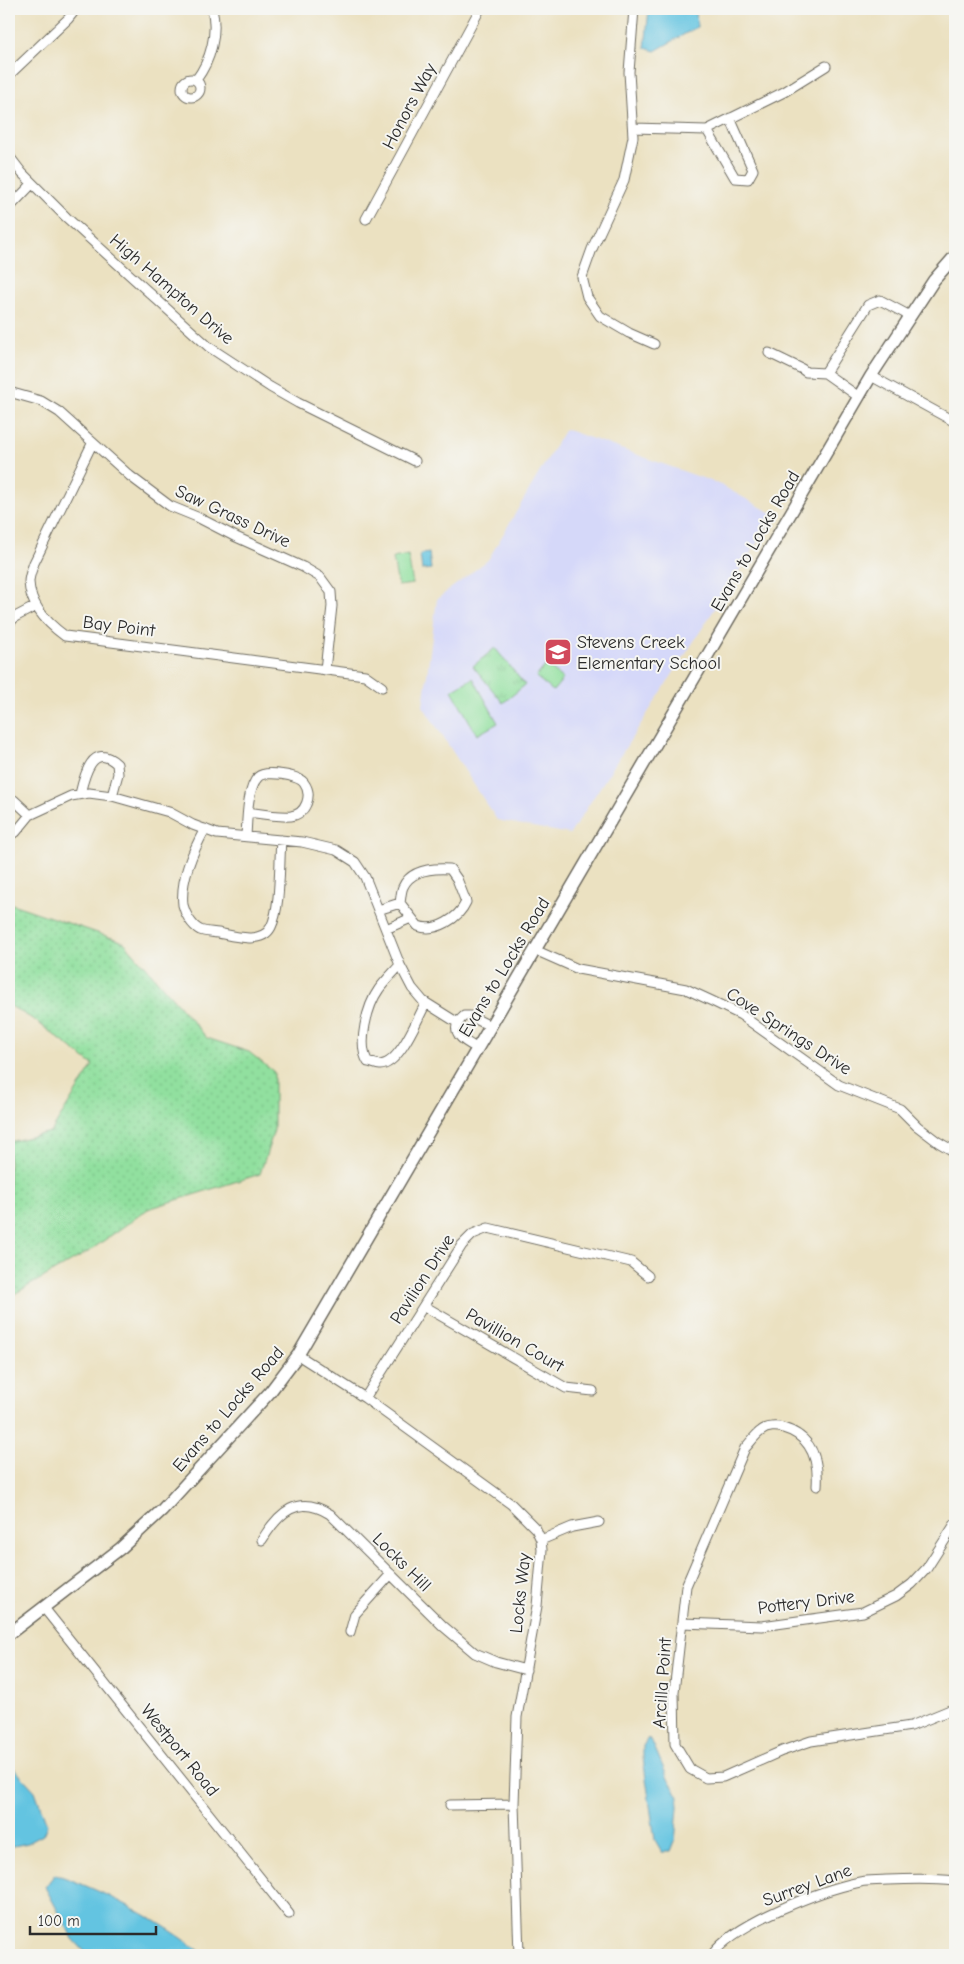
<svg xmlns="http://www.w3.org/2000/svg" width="964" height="1964" font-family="'Comic Neue',sans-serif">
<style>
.built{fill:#d5d8f9}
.grass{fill:url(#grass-dots);stroke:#5e8665}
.park{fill:url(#park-tufts);stroke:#5e8665}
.pitch{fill:#91e09f;stroke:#5e8665}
.water{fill:#63c4e1;stroke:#477886}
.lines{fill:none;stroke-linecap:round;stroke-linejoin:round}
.minor-casing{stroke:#6e6b60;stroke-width:11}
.tertiary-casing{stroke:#6e6b60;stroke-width:14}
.minor{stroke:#fff;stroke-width:9}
.tertiary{stroke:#fff;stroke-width:11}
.labels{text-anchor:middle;stroke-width:4;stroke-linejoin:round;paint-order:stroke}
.street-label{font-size:18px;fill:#2b2b2b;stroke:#f6f6f2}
.poi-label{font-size:18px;fill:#2b2b2b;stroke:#f6f6f2;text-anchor:start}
</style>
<defs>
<pattern id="grass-dots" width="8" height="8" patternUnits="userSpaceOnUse" patternTransform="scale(1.25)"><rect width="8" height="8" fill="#91e09f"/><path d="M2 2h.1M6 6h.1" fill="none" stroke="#7dc089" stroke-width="1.8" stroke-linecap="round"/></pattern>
<pattern id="park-tufts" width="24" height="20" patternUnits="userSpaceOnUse" patternTransform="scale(1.25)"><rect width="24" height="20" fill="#91e09f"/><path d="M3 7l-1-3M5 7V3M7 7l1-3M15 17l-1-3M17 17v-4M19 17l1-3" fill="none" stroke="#7dc089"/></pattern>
</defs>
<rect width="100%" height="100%" fill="#f6f6f2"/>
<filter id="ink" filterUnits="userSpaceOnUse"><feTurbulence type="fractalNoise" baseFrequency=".02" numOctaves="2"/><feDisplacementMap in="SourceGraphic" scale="10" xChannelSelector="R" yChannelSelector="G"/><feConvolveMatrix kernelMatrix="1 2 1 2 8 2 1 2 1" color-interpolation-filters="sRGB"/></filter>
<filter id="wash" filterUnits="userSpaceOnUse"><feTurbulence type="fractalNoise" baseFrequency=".0096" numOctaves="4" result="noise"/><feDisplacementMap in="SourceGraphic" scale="20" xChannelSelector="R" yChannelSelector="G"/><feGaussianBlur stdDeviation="1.12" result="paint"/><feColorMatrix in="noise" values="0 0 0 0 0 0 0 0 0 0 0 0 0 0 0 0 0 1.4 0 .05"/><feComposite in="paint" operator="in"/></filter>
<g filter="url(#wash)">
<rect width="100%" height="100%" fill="#ebe1c1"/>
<!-- built -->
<path class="built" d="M565,429L719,484L775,515L570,834L497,820L423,706L437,599L488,560Z"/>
<!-- grass -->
<path class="grass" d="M9,903L124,942L207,1038L249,1052L274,1072V1130L260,1174L148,1209L88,1252L9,1297V1142L51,1132L93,1065L36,1021L9,1005Z"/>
<!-- park -->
<path class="park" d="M495,648L525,685L503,703L473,666Z"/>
<!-- pitch -->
<path class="pitch" d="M408,555L413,584L398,586L393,558Z
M546,665L563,679L553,691L536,677Z
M473,678L498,723L477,735L452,690Z"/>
<!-- water -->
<path class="water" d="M649,9H696L697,27L655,51L645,48Z
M429,553L431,569L422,570L420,554Z
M648,1738L654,1746L669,1781L679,1796L675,1842L671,1852H662L655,1840L643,1758V1746Z
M9,1763L35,1791L47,1825L43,1835L28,1843L9,1847Z
M55,1874C109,1893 160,1920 205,1955H88L73,1939L45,1887Z"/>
</g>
<g filter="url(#ink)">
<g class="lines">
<!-- minor casing -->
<g class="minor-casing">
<path id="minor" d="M634,9L629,72L633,137L624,180L592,249L582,277L587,297L600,316L629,333L654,344
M9,75L68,19L76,9
M182 88a9 9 0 1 1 18 0a9 9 0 1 1-18 0Z
M196,80C211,60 218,33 212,9
M633,128L707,130L784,92L826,66
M707,130L735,178L748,179L753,170L730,118
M9,156L22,173L66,217L209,347L270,387L298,403L415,461
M9,208L32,184
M366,219L480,9
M769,353L802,369L806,372L825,373L859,397
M825,373L868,305L880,300L910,316
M871,376L955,422
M9,392L41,401L59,412L130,476L170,506L197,517L236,537L303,567L320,577L331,592L332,606L325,670
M92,444L34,563C32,569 29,576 29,582C30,606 47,623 65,636L365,675L382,687
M9,623L15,617L36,606
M80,794C84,777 92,741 117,764L118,774L112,796
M9,798L14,800L30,815
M205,829C193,851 180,879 183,905C185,914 192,926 200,930C205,932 212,932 218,933C233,936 262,945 271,927C281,907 279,863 281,840
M9,835L16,832L30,815L71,796L89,793L112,796L169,812L193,825L217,834L302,842L336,850L355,862L365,877L400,965L412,988L423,1001L458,1023
M246,837C247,821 247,788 258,777C265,770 299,775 304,783C313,795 306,814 291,816C277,817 262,814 248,812
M378,910L400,903C401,898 401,891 403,887C411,869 434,868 450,869L457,879L466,902C459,918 436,933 418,926L400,903
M386,929L411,918
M535,950L578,969L686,989L712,1001L741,1015L839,1085L900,1109L917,1126L938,1142L955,1152
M400,965C393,973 385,981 379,989C367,1006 357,1045 368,1062C371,1062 376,1065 380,1065C400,1064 417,1019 426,1003
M477,1048C463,1041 447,1031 464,1016H470L490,1026
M424,1306L566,1388L593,1391
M298,1355L365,1398L511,1504L536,1529L541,1540L542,1550L537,1606L517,1717L514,1804L519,1955
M365,1398L462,1245L473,1234L488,1228L631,1262L648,1276
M817,1486C819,1459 811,1436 783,1428C777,1426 767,1426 761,1431C755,1435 750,1443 745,1448L686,1586L674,1692L675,1744L690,1769L706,1778L723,1777L782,1751L811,1741L911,1726L955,1708
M262,1540C279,1512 298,1494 330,1514L443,1626L475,1653L496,1662L526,1670
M541,1540L572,1527L599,1522
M44,1608L289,1914
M682,1623L762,1626L863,1612L896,1596L912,1584L927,1568L955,1524
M350,1632L355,1614L391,1574
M450,1805L514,1804
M712,1955C735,1923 821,1890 860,1882C869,1880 878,1881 887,1880C910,1879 932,1878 955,1881"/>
</g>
<!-- tertiary casing -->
<g class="tertiary-casing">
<path id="tertiary" d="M9,1634L121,1548L162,1510L270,1392L298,1355L871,376L934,280L955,256"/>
</g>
<!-- minor -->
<use href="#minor" class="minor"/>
<!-- tertiary -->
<use href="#tertiary" class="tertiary"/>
</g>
</g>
<!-- icons -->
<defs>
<g id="school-square" transform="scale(1.4375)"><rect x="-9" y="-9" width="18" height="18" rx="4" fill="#d1495b" stroke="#f6f6f2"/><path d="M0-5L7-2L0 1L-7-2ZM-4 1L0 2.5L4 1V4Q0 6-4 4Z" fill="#fff"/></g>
</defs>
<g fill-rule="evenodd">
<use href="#school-square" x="558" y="652"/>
</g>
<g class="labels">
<!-- street labels -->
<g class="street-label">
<text transform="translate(409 106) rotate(-62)" y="6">Honors Way</text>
<text transform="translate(172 289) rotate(41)" y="6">High Hampton Drive</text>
<text transform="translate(233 516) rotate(25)" y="6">Saw Grass Drive</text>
<text transform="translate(755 541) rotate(-60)" y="6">Evans to Locks Road</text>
<text transform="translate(119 626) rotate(7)" y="6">Bay Point</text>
<text transform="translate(504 967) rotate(-59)" y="6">Evans to Locks Road</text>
<text transform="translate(789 1031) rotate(33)" y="6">Cove Springs Drive</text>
<text transform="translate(422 1279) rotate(-57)" y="6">Pavilion Drive</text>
<text transform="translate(515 1340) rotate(30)" y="6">Pavillion Court</text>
<text transform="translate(228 1409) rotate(-49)" y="6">Evans to Locks Road</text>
<text transform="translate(402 1562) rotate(45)" y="6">Locks Hill</text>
<text transform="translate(520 1593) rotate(-84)" y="6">Locks Way</text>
<text transform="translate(806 1602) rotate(-7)" y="6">Pottery Drive</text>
<text transform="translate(662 1683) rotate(-86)" y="6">Arcilla Point</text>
<text transform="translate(180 1750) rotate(51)" y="6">Westport Road</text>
<text transform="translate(807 1885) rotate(-20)" y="6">Surrey Lane</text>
</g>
<!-- poi labels -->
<g class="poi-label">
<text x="577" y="648">Stevens Creek<tspan x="577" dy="21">Elementary School</tspan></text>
</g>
</g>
<!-- margin -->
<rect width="964" height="1964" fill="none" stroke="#f6f6f2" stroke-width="30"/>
<!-- scale -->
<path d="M30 1926v8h126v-8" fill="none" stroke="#2b2b2b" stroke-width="2.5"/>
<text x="38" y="1926" font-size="15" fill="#2b2b2b" stroke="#f6f6f2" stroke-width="4" paint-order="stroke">100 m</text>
</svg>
